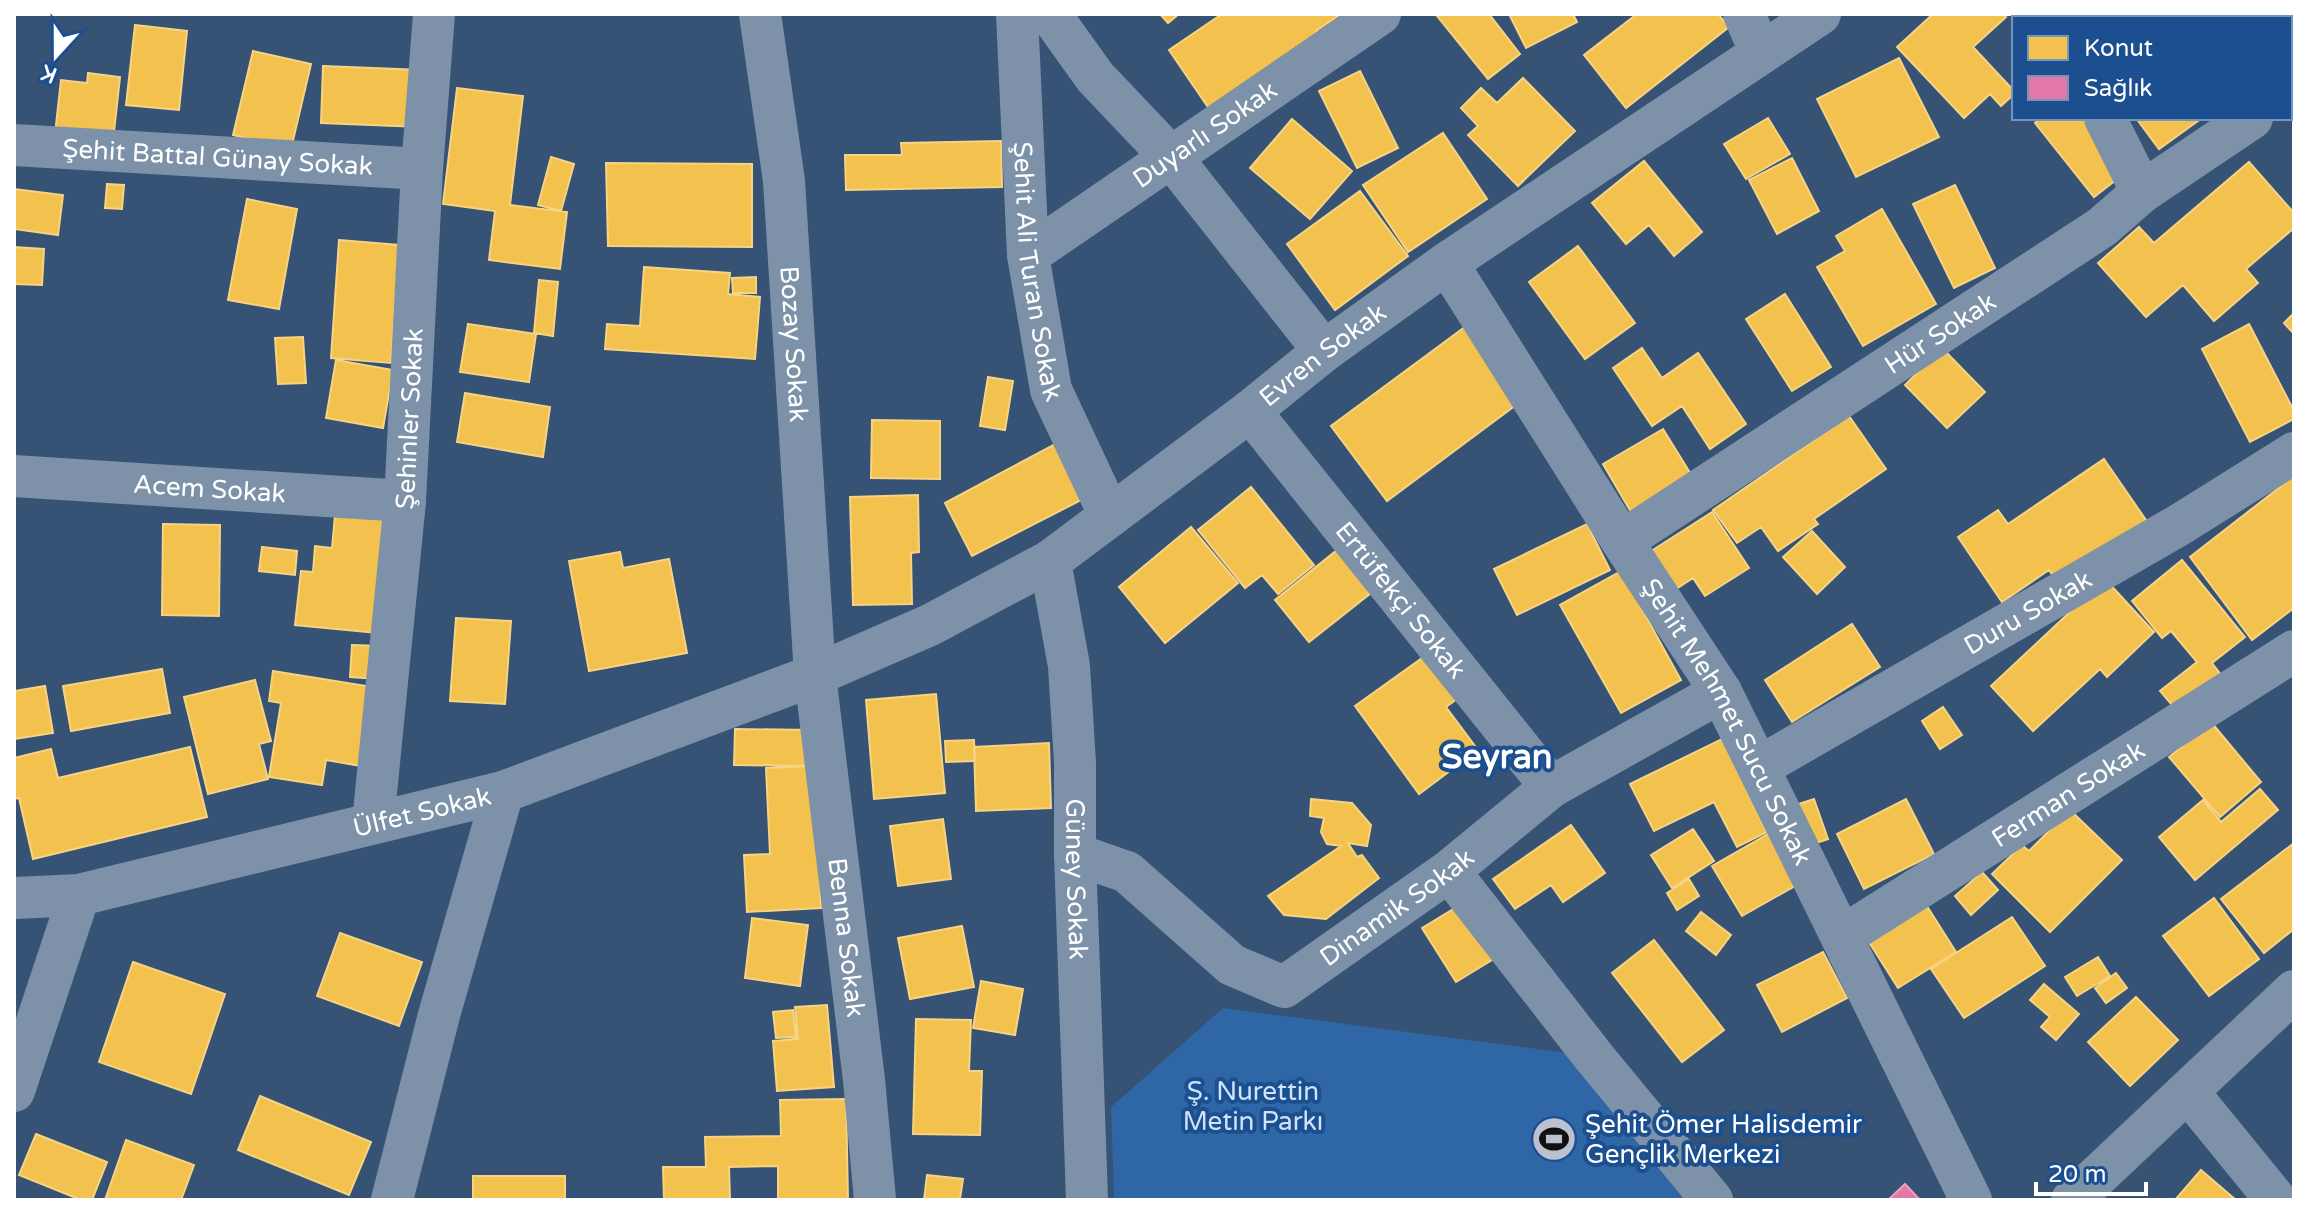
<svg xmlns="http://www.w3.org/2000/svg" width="2308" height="1214" font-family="'Varela Round',sans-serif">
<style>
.green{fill:#2f66a5}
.homes{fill:#f2c14e;stroke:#f6d483;stroke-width:2}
.health{fill:#e377a8;stroke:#eba0c2;stroke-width:2}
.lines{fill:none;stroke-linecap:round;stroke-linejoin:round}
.street{stroke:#7d92a8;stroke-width:42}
.labels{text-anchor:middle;stroke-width:8;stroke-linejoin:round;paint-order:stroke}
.street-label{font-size:26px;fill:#fff;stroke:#1b4f8f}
.park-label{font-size:26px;fill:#cfe3fa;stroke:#1b4f8f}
.poi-label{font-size:26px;fill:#fff;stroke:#1b4f8f;text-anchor:start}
.district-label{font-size:34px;font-weight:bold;fill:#fff;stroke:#1b4f8f}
</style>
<rect width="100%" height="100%" fill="#365274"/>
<!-- green -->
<path class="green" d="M1223,1008L1568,1053L1688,1200H1114L1111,1107Z"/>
<!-- homes -->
<path class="homes" d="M1160,14H1179L1168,23Z
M1222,14H1341L1316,31L1319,36L1210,110L1169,50Z
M1440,14H1489L1520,54L1488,79L1437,16Z
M1509,14H1573L1577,22L1526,48Z
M1637,14H1718L1729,27L1626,108L1584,55Z
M1933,14H2002L2006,17L1973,47L2014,91V94L2001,106L1990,94L1964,118L1897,47Z
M2190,14H2268L2271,18H2185Z
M2274,14H2294V40L2290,35V18H2277Z
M135,25L187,31L179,110L126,105Z
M253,51L311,64L291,149L233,135Z
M1899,58L1939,137L1856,177L1817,99Z
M323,66L422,70L420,127L321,123Z
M1360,71L1398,148L1357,168L1319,91Z
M88,73L120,77L113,141L55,134L61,80L87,83Z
M1523,78L1575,131L1518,186L1468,135L1478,126L1461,108L1481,88L1497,103Z
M457,88L523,96L510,205L567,212L560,269L489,260L495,211L443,204Z
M1768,118L1790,154L1746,179L1724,144Z
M2041,118H2082L2126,172L2094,197L2035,123Z
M2136,118H2202L2159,149Z
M1292,119L1352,171L1310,219L1250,168Z
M1443,133L1487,199L1408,252L1363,185Z
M1001,141L1002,187L846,190L845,155H902L901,143Z
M551,157L574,164L561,211L538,205Z
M1792,158L1819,211L1777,234L1749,180Z
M1644,161L1702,232L1674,256L1649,225L1626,244L1592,203Z
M2249,162L2294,213V228L2246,269L2258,283L2214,321L2183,285L2146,317L2098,263L2139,227L2154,243Z
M606,163L752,164V247L608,246Z
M107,184L124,185L122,209L105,208Z
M1955,185L1995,268L1954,288L1913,204Z
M14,189L63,195L58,235L14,229Z
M1360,191L1408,256L1335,310L1287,244Z
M247,199L297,209L279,309L228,300Z
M1882,209L1936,304L1863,346L1817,267L1845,251L1836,236Z
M339,240L399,245L391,363L331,358Z
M1578,246L1635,323L1585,359L1529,282Z
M14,247L44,249L42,285L14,284Z
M644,267L730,273L728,294L760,297L755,359L605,349L607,324L640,326Z
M756,277V293H733L732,278Z
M539,280L558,282L553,336L534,333Z
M1785,294L1831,367L1792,391L1746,319Z
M2294,313V334L2284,323Z
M468,324L536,334L529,382L460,372Z
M1469,324L1524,399L1387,501L1331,426Z
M2249,324L2294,411V419L2250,442L2202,349Z
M303,337L306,383L278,384L275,338Z
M1642,348L1662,378L1698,353L1746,424L1710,449L1682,406L1652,426L1613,368Z
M1942,348L1985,392L1947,428L1905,385Z
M336,360L393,370L383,428L326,418Z
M988,377L1013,381L1005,430L980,426Z
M465,393L550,407L543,457L457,442Z
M1849,416L1886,469L1814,519L1818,524L1778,551L1761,527L1737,543L1713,510Z
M872,420L940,421V479L871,478Z
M1663,429L1692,476L1631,512L1603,464Z
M1057,443L1085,498L972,556L945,503Z
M2104,459L2148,523L2058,583L2049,570L2002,602L1958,537L1998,510L2008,524Z
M2294,476V608L2252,640L2190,557Z
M1251,487L1314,565L1278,594L1262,575L1245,588L1198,530Z
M918,495L919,552L911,553L912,604L853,605L850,497Z
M1712,512L1749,568L1705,596L1693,578L1670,593L1645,555Z
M335,515L388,520L377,633L295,625L301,571L313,572L315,546L332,548Z
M163,524L220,525L219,616L162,615Z
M1587,524L1610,570L1517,615L1494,569Z
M1191,527L1238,583L1165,643L1119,587Z
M1812,531L1845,567L1817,594L1783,557Z
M1342,546L1376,589L1309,642L1275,600Z
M262,547L297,551L295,575L259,571Z
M620,552L623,568L669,559L687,653L589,671L569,561Z
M2182,560L2245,637L2212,663L2222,676L2178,712L2160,691L2197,662L2171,631L2162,638L2132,601Z
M1621,571L1681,680L1621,713L1560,605Z
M2105,579L2154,632L2107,677L2100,669L2033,731L1991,686Z
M456,618L511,621L505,704L450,701Z
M1852,624L1880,667L1792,722L1765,680Z
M352,645L381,646L378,679L350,677Z
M1425,656L1457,699L1446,707L1478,750L1419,794L1355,706Z
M162,669L170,713L71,731L63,686Z
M273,671L379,688L367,767L326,760L322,785L269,777L281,703L269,701Z
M255,680L271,741L259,744L268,779L208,794L184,697Z
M45,686L53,733L14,739V691Z
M936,694L945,793L874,799L866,700Z
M1943,707L1962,735L1940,749L1922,721Z
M2211,722L2261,782L2220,817L2169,757Z
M735,729L812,730L811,766L734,765Z
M1722,739L1767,832L1737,847L1714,802L1654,831L1630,784Z
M974,740L975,761L946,762L945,741Z
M1049,743L1051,808L976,811L974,747Z
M190,747L207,817L33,859L19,798L14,799V758L51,749L58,778Z
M814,766L821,908L747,912L744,855L770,854L766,768Z
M2260,789L2278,810L2195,880L2159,837L2203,800L2221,822Z
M1311,799L1352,803L1371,825L1367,846L1348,843L1357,857L1362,855L1379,878L1326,919L1284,915L1268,896L1341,846L1327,844L1321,832L1324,818L1310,816Z
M1814,799L1828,839L1810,845L1796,805Z
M1906,799L1934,854L1864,889L1837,834Z
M2070,810L2122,860L2050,932L1992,874L2022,845L2029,851Z
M943,819L951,879L898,886L890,826Z
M1571,825L1605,873L1563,902L1551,885L1515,909L1493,879Z
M1693,829L1714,861L1672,888L1651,855Z
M1773,831L1802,882L1742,916L1712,866Z
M2294,843V929L2264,953L2221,899Z
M1982,872L1998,890L1971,915L1955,896Z
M1689,879L1699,896L1677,910L1667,893Z
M2214,898L2259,959L2209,996L2163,936Z
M1463,903L1497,957L1456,982L1422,928Z
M1925,903L1956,952L1898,988L1867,939Z
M1701,912L1731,935L1716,955L1686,931Z
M2012,917L2045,966L1964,1018L1931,969Z
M752,918L808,925L800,986L745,978Z
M962,926L974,987L910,999L898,938Z
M340,933L422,962L399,1026L317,996Z
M1654,940L1724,1030L1682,1062L1612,973Z
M1823,952L1847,998L1782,1032L1757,985Z
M2098,957L2110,976L2077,996L2065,977Z
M133,962L225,994L191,1094L99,1062Z
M2116,973L2127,988L2106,1003L2095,988Z
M981,981L1023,989L1015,1035L973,1028Z
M2044,984L2079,1014L2056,1040L2041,1027L2050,1017L2030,1000Z
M2136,997L2178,1040L2130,1086L2088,1042Z
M827,1005L834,1087L777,1091L773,1041L798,1039L795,1007Z
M793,1010L796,1037L776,1038L773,1012Z
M916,1019L971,1020L969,1071H982L980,1135L913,1134Z
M260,1096L371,1142L349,1195L238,1150Z
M846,1099L848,1200H778V1166L729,1167L730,1200H664L663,1167H706L705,1137L781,1136L780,1100Z
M36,1134L107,1162L92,1200H81L19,1175Z
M126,1140L194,1165L181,1200H105Z
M2201,1170L2236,1200H2175Z
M927,1175L963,1179L960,1199L972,1200H924Z
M473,1176H565V1200H473Z"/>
<!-- health -->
<path class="health" d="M1905,1184L1920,1200H1888Z"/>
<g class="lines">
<!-- street -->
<g class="street">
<path id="s1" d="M760,14L784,181L815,675L864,1080L875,1200"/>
<path id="s2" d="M1017,14L1028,255L1051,390L1110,516"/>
<path d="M1050,14L1095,77L1171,157L1324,351"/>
<path d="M1744,14L1761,53"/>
<path d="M2044,14L2046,18"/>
<path d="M2290,93L2294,90"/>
<path d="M2105,118L2142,192"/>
<path id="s3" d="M14,145L422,169"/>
<path id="s4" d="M1028,255L1380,14"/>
<path id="s5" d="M1447,263L1622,541L1721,692L1971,1200"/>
<path id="s6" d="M1250,411L1551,787"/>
<path id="s7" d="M14,476L405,501"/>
<path id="s8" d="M1622,541L2102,227L2142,192L2252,118"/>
<path id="s9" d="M1050,561L1069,666L1075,763V854L1087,1200"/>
<path id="s10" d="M1759,767L2179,525L2294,453"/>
<path id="s11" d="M373,823L405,501L422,169L434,14"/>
<path id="s12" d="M1075,854L1127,872L1232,965L1284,987L1449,871L1551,787L1721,692"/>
<path d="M1449,871L1594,1057L1712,1200"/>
<path id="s13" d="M14,898L79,895L503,792L815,675L930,625L1050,561L1250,411L1324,351L1447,263L1820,14"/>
<path id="s14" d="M1843,936L2294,651"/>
<path d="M14,1091L79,895"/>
<path d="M2188,1092L2276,1200"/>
<path d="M392,1200L439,1015L503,792"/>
<path d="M2072,1200L2294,991"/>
</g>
</g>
<!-- icons -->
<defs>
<g id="stadium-disc" transform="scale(2.3)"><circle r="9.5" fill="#b9c2ce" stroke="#1b4f8f"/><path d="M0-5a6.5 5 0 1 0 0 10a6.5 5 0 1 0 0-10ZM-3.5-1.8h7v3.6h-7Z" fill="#111"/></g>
</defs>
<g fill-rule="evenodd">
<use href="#stadium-disc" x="1554" y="1139"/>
</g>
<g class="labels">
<!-- street labels -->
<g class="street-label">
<text dy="9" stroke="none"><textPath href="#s4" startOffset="214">Duyarlı Sokak</textPath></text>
<text dy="9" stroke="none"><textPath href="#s3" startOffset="204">Şehit Battal Günay Sokak</textPath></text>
<text dy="9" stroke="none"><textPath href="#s2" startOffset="258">Şehit Ali Turan Sokak</textPath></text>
<text dy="9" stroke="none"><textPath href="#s8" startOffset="380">Hür Sokak</textPath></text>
<text dy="9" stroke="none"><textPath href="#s1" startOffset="332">Bozay Sokak</textPath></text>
<text dy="9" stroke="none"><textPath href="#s13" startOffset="1438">Evren Sokak</textPath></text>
<text dy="9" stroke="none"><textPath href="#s11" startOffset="406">Şehinler Sokak</textPath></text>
<text dy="9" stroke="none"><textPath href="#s7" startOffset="196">Acem Sokak</textPath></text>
<text dy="9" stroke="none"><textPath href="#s6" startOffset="242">Ertüfekçi Sokak</textPath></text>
<text dy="9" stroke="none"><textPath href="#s10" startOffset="310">Duru Sokak</textPath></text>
<text dy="9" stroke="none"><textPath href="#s5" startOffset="538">Şehit Mehmet Sucu Sokak</textPath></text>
<text dy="9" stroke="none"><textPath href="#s14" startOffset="266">Ferman Sokak</textPath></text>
<text dy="9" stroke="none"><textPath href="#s13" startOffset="418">Ülfet Sokak</textPath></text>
<text dy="9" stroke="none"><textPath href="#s9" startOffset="320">Güney Sokak</textPath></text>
<text dy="9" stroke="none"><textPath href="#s12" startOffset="390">Dinamik Sokak</textPath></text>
<text dy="9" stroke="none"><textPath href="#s1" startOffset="928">Benna Sokak</textPath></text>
</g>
<!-- park labels -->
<g class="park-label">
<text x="1253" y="1100">Ş. Nurettin<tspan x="1253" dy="30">Metin Parkı</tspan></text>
</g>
<!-- poi labels -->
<g class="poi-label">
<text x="1585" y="1133">Şehit Ömer Halisdemir<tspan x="1585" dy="30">Gençlik Merkezi</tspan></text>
</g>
<!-- district labels -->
<g class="district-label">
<text x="1497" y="768">Seyran</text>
</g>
</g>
<!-- border -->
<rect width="2308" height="1214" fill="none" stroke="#ffffff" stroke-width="32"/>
<!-- legend -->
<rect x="2012" y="16" width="280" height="104" fill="#1b4f8f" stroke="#7695bc" stroke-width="2"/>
<rect x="2028" y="36" width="40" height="24" fill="#f2c14e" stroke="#7695bc" stroke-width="2"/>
<text x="2084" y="56" font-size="24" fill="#ffffff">Konut</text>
<rect x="2028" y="76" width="40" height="24" fill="#e377a8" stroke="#7695bc" stroke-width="2"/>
<text x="2084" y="96" font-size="24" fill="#ffffff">Sağlık</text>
<!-- north arrow -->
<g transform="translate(56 56) rotate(201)" stroke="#1b4f8f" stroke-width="6" paint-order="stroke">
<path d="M0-6L14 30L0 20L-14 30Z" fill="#ffffff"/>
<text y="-12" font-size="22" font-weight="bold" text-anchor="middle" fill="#ffffff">K</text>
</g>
<!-- scale -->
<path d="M2036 1182v12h110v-12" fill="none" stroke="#ffffff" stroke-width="4"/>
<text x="2048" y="1182" font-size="24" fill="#ffffff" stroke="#1b4f8f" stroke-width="6" paint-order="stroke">20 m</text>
</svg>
